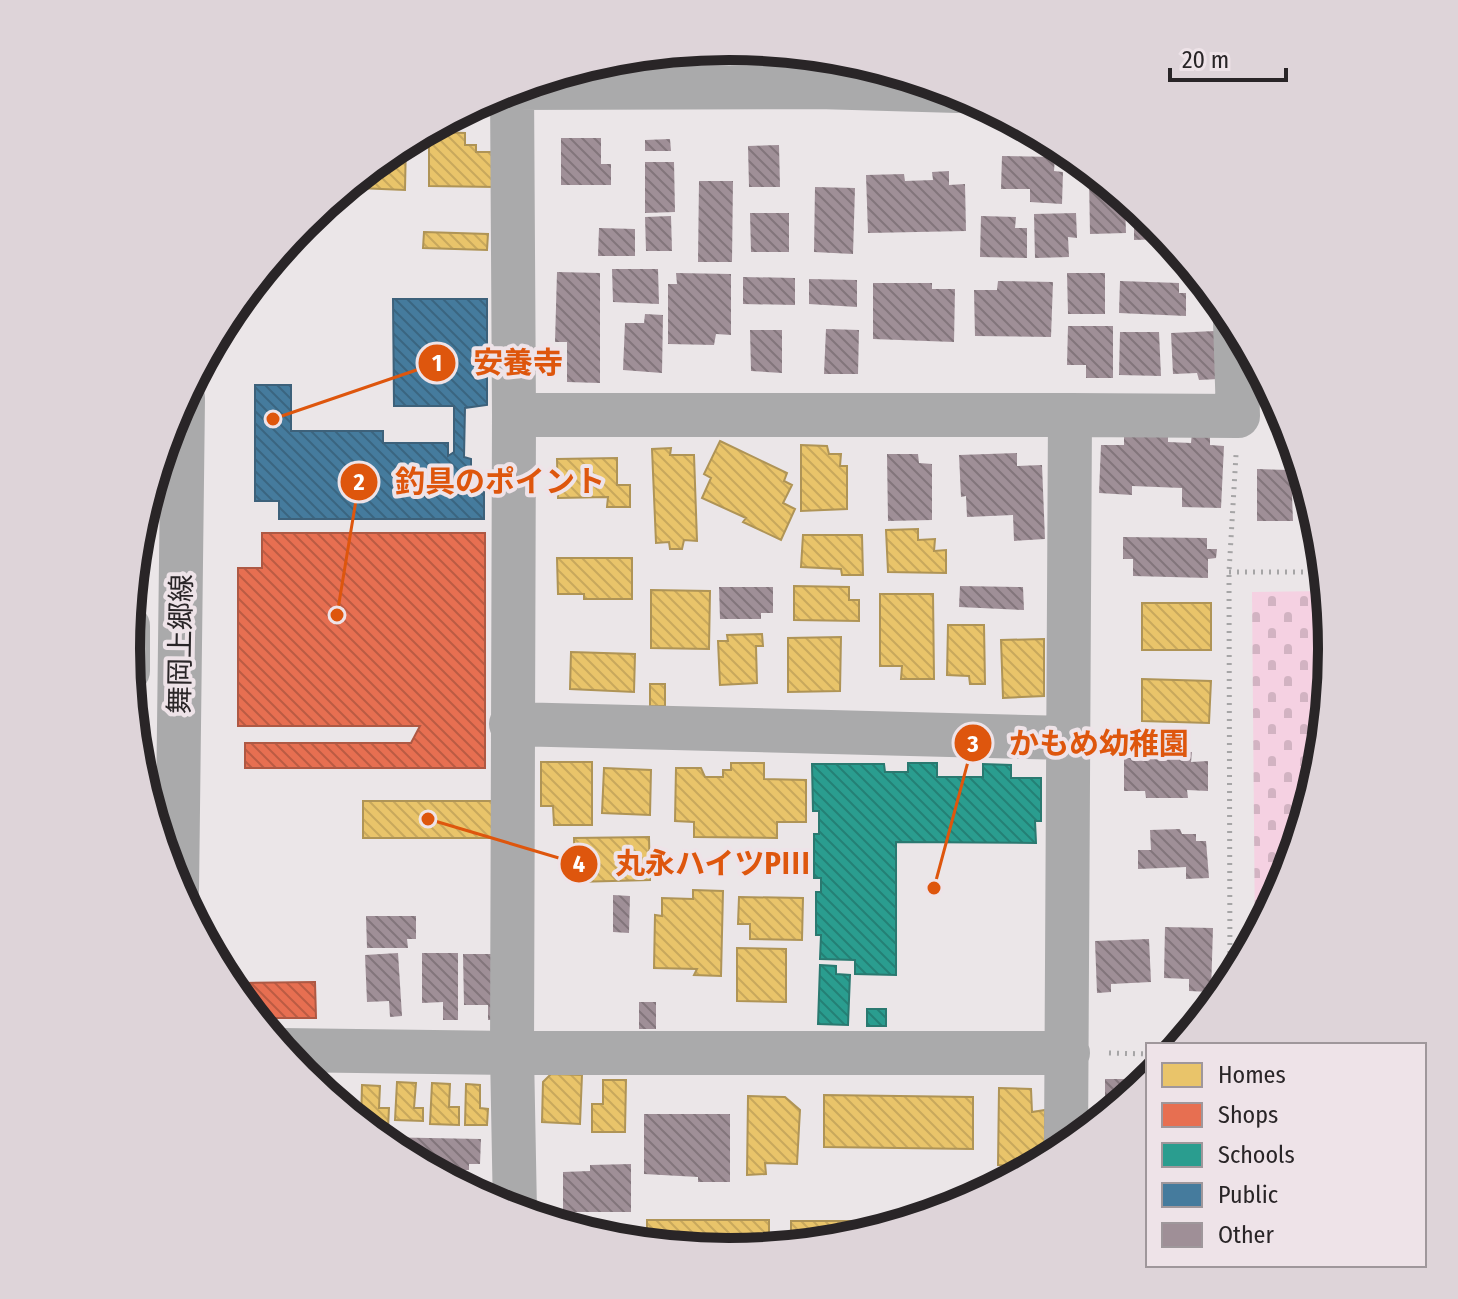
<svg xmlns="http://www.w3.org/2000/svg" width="1458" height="1299" font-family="'Fira Sans Condensed','Noto Sans JP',sans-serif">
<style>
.cemetery{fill:url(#cemetery-stones)}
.homes{fill:url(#homes-back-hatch);stroke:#af9456;stroke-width:2}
.shops{fill:url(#shops-back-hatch);stroke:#ae5944;stroke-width:2}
.schools{fill:url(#schools-back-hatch);stroke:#2a7970;stroke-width:2}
.public{fill:url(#public-back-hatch);stroke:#3d617a;stroke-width:2}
.building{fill:url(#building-back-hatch)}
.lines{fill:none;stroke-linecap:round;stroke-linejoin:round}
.path{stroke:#a6a5a6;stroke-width:5;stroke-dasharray:2 6;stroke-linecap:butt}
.minor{stroke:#aaaaab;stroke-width:44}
.labels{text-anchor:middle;stroke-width:8;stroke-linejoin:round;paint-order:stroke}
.street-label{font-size:28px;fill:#292527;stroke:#eee3e8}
.rim{fill:none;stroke:#292527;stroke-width:10}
.leader{fill:none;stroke:#de560d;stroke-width:3}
.callout-dot{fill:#de560d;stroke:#eee3e8;stroke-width:3}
.mark-label{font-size:24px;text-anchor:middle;font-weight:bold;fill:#fff}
.callout-label{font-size:30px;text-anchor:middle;font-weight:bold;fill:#de560d;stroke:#eee3e8;stroke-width:8;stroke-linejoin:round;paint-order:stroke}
</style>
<defs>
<pattern id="cemetery-stones" width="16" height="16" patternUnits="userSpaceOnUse" patternTransform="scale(2)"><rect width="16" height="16" fill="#f5d1e2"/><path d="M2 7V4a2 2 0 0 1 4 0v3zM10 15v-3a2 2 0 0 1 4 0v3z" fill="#d2b3c2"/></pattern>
<pattern id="homes-back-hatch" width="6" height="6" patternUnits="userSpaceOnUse" patternTransform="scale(2)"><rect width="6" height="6" fill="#e9c46a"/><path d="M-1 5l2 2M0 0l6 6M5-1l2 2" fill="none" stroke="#c8a85c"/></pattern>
<pattern id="shops-back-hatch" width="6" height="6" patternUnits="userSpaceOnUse" patternTransform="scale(2)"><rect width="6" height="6" fill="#e76f51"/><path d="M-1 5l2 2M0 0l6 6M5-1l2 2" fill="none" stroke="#bb5b43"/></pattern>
<pattern id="schools-back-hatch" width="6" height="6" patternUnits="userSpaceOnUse" patternTransform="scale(2)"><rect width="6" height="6" fill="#2a9d8f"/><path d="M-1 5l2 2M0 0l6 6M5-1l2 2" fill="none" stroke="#248075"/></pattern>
<pattern id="public-back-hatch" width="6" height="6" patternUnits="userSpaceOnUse" patternTransform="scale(2)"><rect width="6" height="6" fill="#457b9d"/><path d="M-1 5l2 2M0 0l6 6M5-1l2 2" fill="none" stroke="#3a6580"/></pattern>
<pattern id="building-back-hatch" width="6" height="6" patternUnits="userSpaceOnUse" patternTransform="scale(2)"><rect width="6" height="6" fill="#9f8f97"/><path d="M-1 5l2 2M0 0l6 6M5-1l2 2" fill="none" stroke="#82757b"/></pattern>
</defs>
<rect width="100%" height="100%" fill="#ebe6e8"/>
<!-- cemetery -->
<path class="cemetery" d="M1327,591L1332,650L1321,768L1286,881L1255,940L1252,592Z"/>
<!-- homes -->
<path class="homes" d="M429,132L465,133V145H476V152H495V187L429,186Z
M406,141L405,190L358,188V177L394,147Z
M424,232L488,234L487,250L423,248Z
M720,441L787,473L784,481L792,485L783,503L795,509L781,540L743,522L746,518L702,498L711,478L704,474Z
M801,445L827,446L829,454H841L840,466H847V509L801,511Z
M671,448L670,455H694L697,541L684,540L682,549H670L669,542L656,543L652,449Z
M617,458V485H630V507H607L608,497L558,498L557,459Z
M918,529V540L935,539L934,551L946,550V573L888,572L886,530Z
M803,535H862L863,575H842L841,569L801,567Z
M557,558H632V599H584V594H558Z
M794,586L849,587V600H859V621L794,620Z
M651,590L710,591L709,649L651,648Z
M880,594H933L934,679H901L902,666H880Z
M1142,603H1211V650H1142Z
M948,625H984L985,684H970L969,676L947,675Z
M762,634L763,646H756L757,683L720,685L718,641H728L727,635Z
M841,637L840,691L788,692V638Z
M1044,639V696L1003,698L1001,640Z
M571,652L635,654L634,692L570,689Z
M1142,679L1211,681L1209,723L1142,721Z
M650,684H665V706H650Z
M541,762H592V825H554L553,806H541Z
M731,763H764V779L806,780V822H777V838L694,837V822L675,821L676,768H701L705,777H723V770H731Z
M604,768L651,770L650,815L602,813Z
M363,801H493V838H363Z
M649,837L650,880L575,882L574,838Z
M693,890L723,891L721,976L694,975L697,969L654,968L655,915L662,916V898L693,899Z
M739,897L803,898L802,940L750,939V924H738Z
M737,948L786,949V1002L737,1001Z
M551,1074L582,1075L580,1124L542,1122L543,1082Z
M603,1080H626L625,1132H592V1104H603Z
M397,1082L416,1083L414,1108H423V1121L395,1120Z
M432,1083L450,1084L449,1107H459V1125L430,1124Z
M466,1084L480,1085V1108L488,1109L487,1125H465Z
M362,1085L380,1086L379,1108H389L388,1128L361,1124Z
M999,1088L1031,1089L1032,1112L1045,1110V1154L1034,1153L1033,1167L998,1165Z
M824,1095L973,1097V1149L824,1147Z
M748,1096L785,1097L800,1110L797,1164L765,1163L766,1174L747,1175Z
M647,1220H769V1249L729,1253L647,1245Z
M791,1221H913L846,1241L791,1247Z"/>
<!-- shops -->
<path class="shops" d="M262,533H485V768H245V743H411L420,726H238V568H262Z
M315,982L316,1018H254L244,1006V983Z"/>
<!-- schools -->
<path class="schools" d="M908,763H937V777H983V764L1011,765V778H1041V821H1035L1036,843L896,842V975L855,974V960L820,959L821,935H816V892H821V878H814V834H819V811H813L812,764H884L885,772H908Z
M820,965L836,966V974L850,975L848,1025L818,1024Z
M867,1009H886V1026H867Z"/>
<!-- public -->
<path class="public" d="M393,299H487V405L465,408L464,457L471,459V487L484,486V519H279V501H255V385H291V431H383V443H448V456L454,452V406H394Z"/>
<!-- building -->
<path class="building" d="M561,138H601V164H611V185H561Z
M670,139L671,151H645V140Z
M779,145L780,187H749L748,146Z
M1002,156L1055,157L1054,171L1063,172L1062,204L1030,202V189H1001Z
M645,162H674L675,212L645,213Z
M949,171V185L965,184L966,231L868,233L866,175L904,174L905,181L933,180L932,172Z
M1089,176H1099L1118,192L1119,205H1125L1126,233L1090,234Z
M699,181H733L732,262H698Z
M815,187L855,188L853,254L814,252Z
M1134,205L1156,223L1166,239L1134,240Z
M750,213H789V252H751Z
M1076,213L1077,238L1068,237L1069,257L1035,258L1034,214Z
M671,216L672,251H646L645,217Z
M981,216L1016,217L1015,228H1027V258L980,257Z
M599,228L635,229V256H598Z
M612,269H658L659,304L613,302Z
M557,272L600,273V383L567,382V342H555Z
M676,273L731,274V335L716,334L714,345L668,344V284H677Z
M1067,273H1105V314H1068Z
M743,277L795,278V305L743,304Z
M809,279L857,280V307L809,304Z
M998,281L1053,282L1051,337L975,336L974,290H997Z
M1120,281L1179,283V293H1186V316L1119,313Z
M873,283H932V289H955L954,342L873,339Z
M645,314L663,315L662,373L623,370L625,323H644Z
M1068,326H1113V378H1086V365H1067Z
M826,329L859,330L858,374H824Z
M750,330H782V373L751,371Z
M1215,331L1218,379L1199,380L1197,373L1173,374L1171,333Z
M1120,332H1159L1161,376L1119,375Z
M1192,432L1210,433V445L1224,446L1221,508L1182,507V488L1132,486V495L1099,493L1101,445H1124V433L1168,435V442L1191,443Z
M1017,453V466L1042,465L1045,539L1014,541L1013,515L967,517L966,496L961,497L959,455Z
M887,454H918L919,463L932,464V520L888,521Z
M1257,469L1291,470L1293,521H1257Z
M1305,481L1316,517H1305Z
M1123,537L1207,538V549H1217L1216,558L1208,559V578L1133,576V559H1123Z
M960,586L1023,587L1024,610L959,607Z
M719,587H773V613H761V619H720Z
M1145,752H1192L1191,762L1208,761V791L1187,790L1188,798H1146L1145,791H1124V758H1145Z
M1180,829L1182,834H1196V841H1206L1209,878L1186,879V867L1138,869V850H1151L1150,830Z
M613,895L630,896L629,933L613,932Z
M366,916H416V939H407L408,948H367Z
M1165,927L1213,928L1211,992L1189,991V979L1164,978Z
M1149,939L1151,982L1111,984V992L1097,993L1095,941Z
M398,953L402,1016L390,1017L389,1001L367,1002L365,955Z
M422,953H458V1020H443V1002L422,1003Z
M463,954H498L499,1020H488V1005H464Z
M639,1002H656V1029H639Z
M1105,1079H1148V1083L1105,1118Z
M644,1114H730V1182H698V1177L644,1174Z
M377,1137L481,1139L480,1164H469V1170H457L456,1185L393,1151Z
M631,1164V1212H563V1172L590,1171V1165Z"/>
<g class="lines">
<!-- path -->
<path class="path" d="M1229,572H1325
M1230,985L1229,572L1236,455
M1109,1053L1148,1054"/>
<!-- minor -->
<path class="minor" d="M511,88L818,87L958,91
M512,88L514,415L512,1053L515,1212
M514,415H1070L1066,1149
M1070,415L1238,416L1235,321
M128,671V626
M511,724L1070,738
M177,891L183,398
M281,1050L512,1053H1068"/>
</g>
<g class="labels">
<!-- street labels -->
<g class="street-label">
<text transform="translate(180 644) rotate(-89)" y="10">舞岡上郷線</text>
</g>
</g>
<!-- crop -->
<path d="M0 0H1458V1299H0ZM140 649a589 589 0 1 1 1178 0a589 589 0 1 1-1178 0Z" fill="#ded4d9" fill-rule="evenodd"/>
<path class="rim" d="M140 649a589 589 0 1 1 1178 0a589 589 0 1 1-1178 0Z"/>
<!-- callouts -->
<path class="leader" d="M273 419L437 363M337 615L359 482M934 888L973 743M428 819L579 864"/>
<g class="callout-dot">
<circle cx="273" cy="419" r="8"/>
<circle cx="337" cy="615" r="8"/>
<circle cx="934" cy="888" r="8"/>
<circle cx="428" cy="819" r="8"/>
<circle cx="437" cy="363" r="20"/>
<circle cx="359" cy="482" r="20"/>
<circle cx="973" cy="743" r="20"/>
<circle cx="579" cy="864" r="20"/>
</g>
<g class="mark-label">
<text x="437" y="371">1</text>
<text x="359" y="490">2</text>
<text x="973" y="752">3</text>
<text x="579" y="872">4</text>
</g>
<g class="callout-label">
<text x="518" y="373">安養寺</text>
<text x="500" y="492">釣具のポイント</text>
<text x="1099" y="754">かもめ幼稚園</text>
<text x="713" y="874">丸永ハイツPⅢ</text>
</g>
<!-- legend -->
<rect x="1146" y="1043" width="280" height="224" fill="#eee3e8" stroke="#9f979b" stroke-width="2"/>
<rect x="1162" y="1063" width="40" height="24" fill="#e9c46a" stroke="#9f979b" stroke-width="2"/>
<text x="1218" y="1083" font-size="24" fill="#292527">Homes</text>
<rect x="1162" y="1103" width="40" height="24" fill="#e76f51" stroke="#9f979b" stroke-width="2"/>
<text x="1218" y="1123" font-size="24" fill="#292527">Shops</text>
<rect x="1162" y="1143" width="40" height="24" fill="#2a9d8f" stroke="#9f979b" stroke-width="2"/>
<text x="1218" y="1163" font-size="24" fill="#292527">Schools</text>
<rect x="1162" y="1183" width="40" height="24" fill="#457b9d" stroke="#9f979b" stroke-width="2"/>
<text x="1218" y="1203" font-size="24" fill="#292527">Public</text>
<rect x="1162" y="1223" width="40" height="24" fill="#9f8f97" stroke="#9f979b" stroke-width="2"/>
<text x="1218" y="1243" font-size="24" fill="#292527">Other</text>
<!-- scale -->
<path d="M1170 68v12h116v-12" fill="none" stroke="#292527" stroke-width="4"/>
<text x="1182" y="68" font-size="24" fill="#292527" stroke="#eee3e8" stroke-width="6" paint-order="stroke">20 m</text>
</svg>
